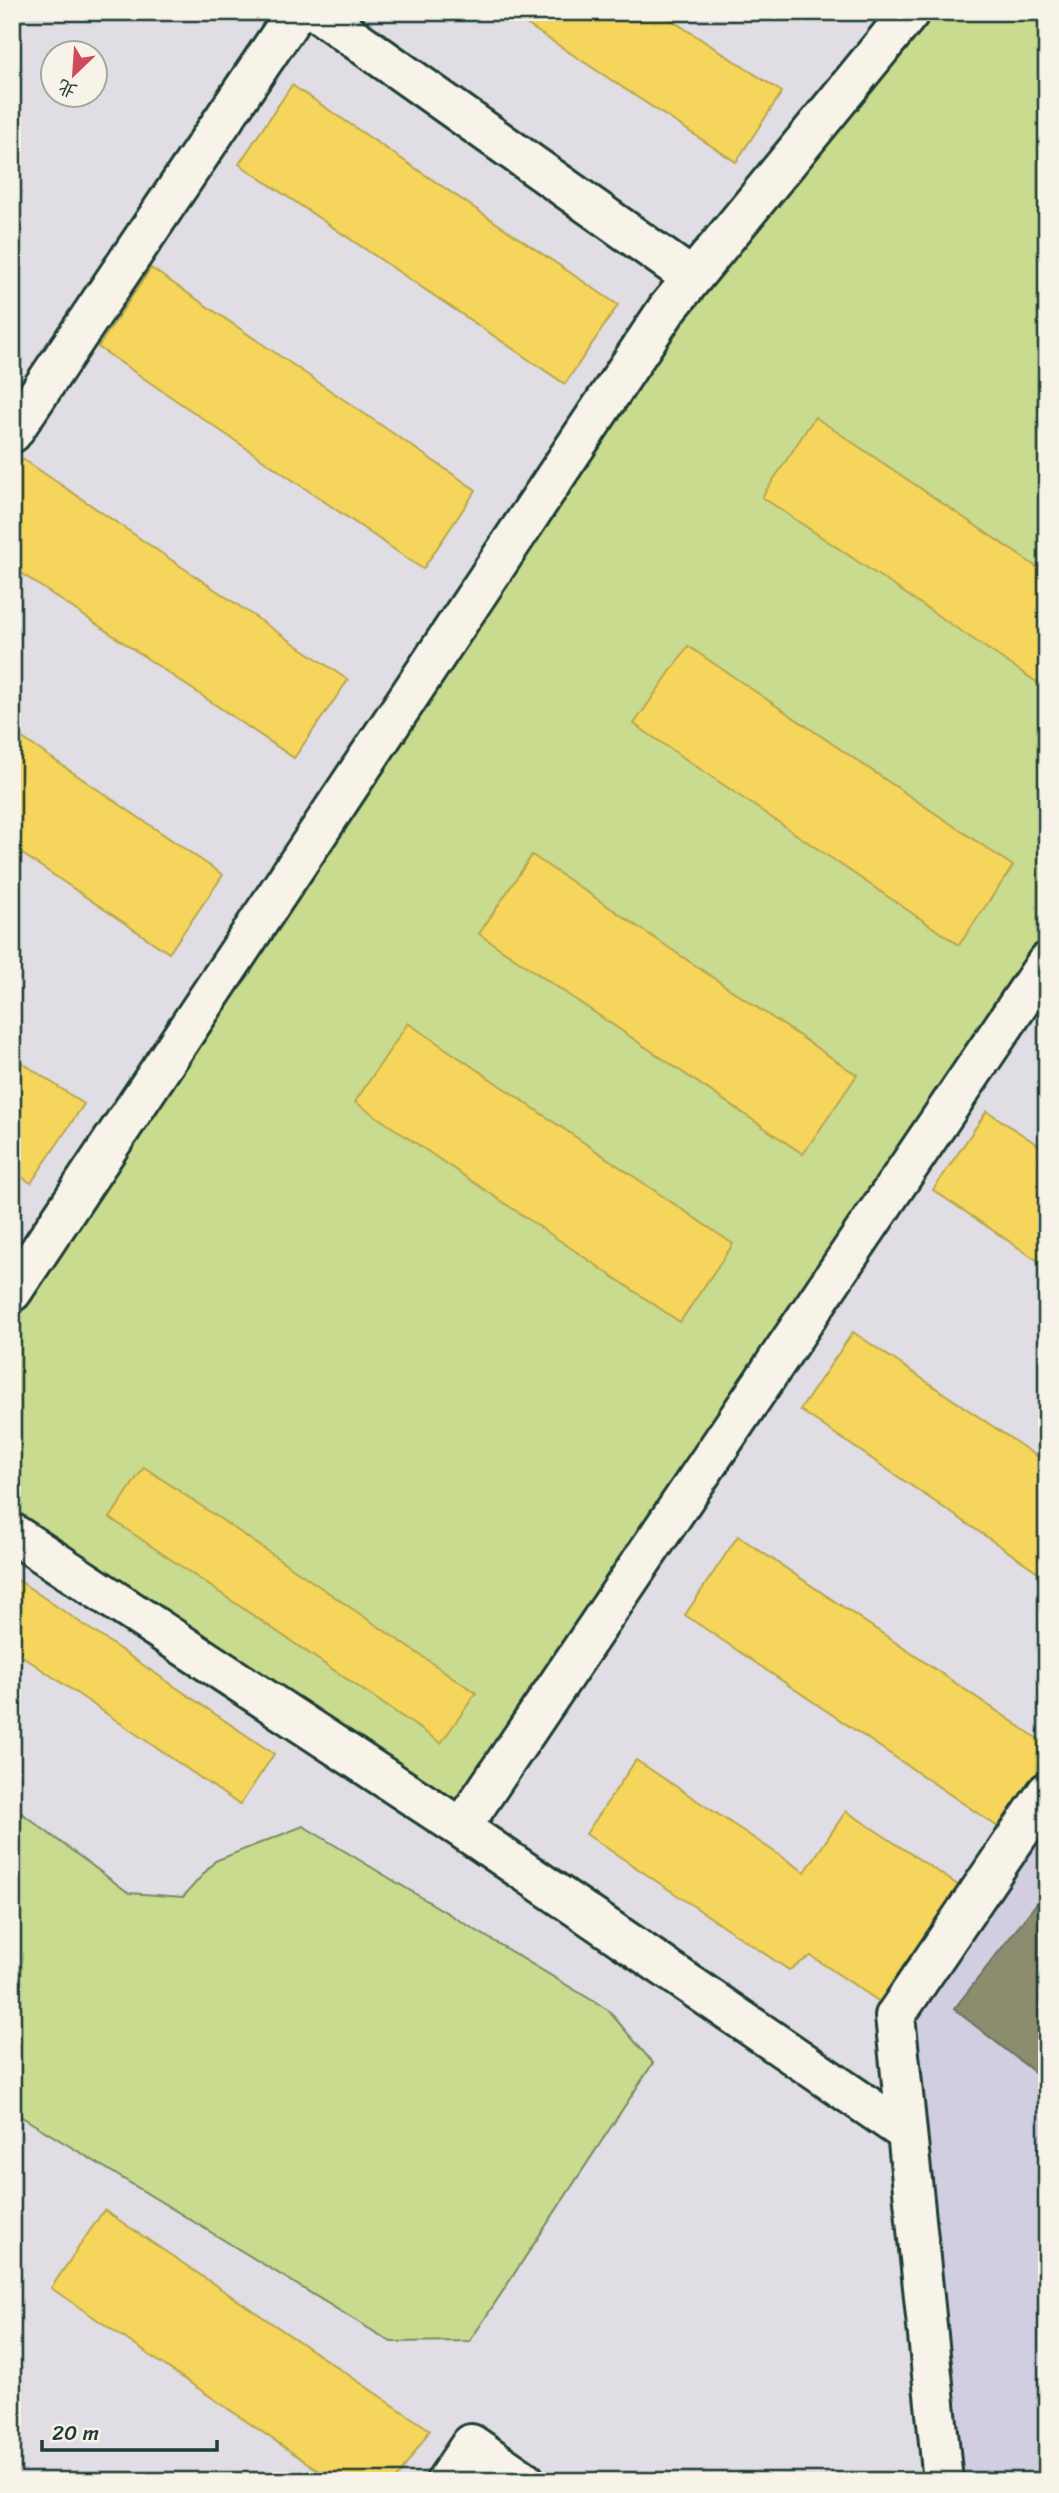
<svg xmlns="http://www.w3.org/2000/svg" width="1059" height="2493" font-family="Sriracha,'LXGW WenKai TC',sans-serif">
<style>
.built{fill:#d2cee2}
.green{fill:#c9db8f;stroke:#748c62;stroke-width:2}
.homes{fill:#f6d55c;stroke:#b6a750;stroke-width:2}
.industry{fill:#8c8c6e;stroke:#6b745d;stroke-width:2}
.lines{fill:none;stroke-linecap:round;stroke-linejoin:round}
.minor-casing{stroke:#1f3d34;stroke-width:44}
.minor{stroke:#f7f3e8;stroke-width:38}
</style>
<rect width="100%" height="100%" fill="#e1dde4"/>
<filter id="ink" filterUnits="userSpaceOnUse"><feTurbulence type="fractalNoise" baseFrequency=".0143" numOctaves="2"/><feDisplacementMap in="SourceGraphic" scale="14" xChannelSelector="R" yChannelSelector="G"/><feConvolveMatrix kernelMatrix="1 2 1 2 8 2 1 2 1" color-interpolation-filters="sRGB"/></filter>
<g filter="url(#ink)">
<!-- built -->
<path class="built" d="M1047,1792V2481H943L895,2016Z"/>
<!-- green -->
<path class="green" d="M910,12H1047V962L461,1828L12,1533V1292L693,278Z
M12,1806L129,1893L183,1897L215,1861L303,1826L608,2010L653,2063L470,2341L391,2342L12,2111Z"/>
<!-- homes -->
<path class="homes" d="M508,12H659L782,92L736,162Z
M292,85L618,305L565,384L239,164Z
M151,268L476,490L423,569L98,347Z
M815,417L1047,574V689L762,497Z
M23,459L348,680L294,758L12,567V475Z
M688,646L1013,866L959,945L634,724Z
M12,731L223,875L169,953L12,847Z
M532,855L857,1075L803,1154L479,934Z
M408,1023L733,1244L680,1322L355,1102Z
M12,1056L84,1104L31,1183L12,1171Z
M987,1111L1047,1151V1267L933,1190Z
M853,1332L1047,1463V1578L800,1410Z
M144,1467L476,1693L441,1743L110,1518Z
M738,1536L1047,1745V1781L1010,1835L685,1615Z
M12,1576L274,1754L240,1805L12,1649Z
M636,1760L805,1872L846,1811L967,1891L889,2008L811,1956L789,1970L586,1834Z
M104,2210L430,2430L395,2481H334L51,2288Z"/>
<!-- industry -->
<path class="industry" d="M1047,1890V2082L954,2009Z"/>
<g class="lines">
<!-- minor casing -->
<g class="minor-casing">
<path id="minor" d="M317,12L692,278
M12,433L296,12
M12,1292L667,309L910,12
M12,1533L461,1828
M907,2133L461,1828L1047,962
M446,2481L471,2444L525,2481
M943,2481L895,2016L1047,1792"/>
</g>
<!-- minor -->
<use href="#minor" class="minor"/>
</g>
</g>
<!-- margin -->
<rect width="1059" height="2493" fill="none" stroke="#f7f3e8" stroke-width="42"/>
<rect x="21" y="21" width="1017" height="2451" fill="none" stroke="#1f3d34" stroke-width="2.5" filter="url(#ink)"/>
<!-- north arrow -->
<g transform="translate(74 74) rotate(205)"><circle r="33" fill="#f7f3e8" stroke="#a1aaa0" stroke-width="2"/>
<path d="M0-5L12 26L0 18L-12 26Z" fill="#d1495b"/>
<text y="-10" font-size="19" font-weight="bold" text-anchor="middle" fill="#1f3d34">北</text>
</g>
<!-- scale -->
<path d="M42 2440v10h175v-10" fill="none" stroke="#1f3d34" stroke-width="3.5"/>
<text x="52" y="2440" font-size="21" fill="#1f3d34" stroke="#f7f3e8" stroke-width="5" paint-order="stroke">20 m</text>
</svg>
